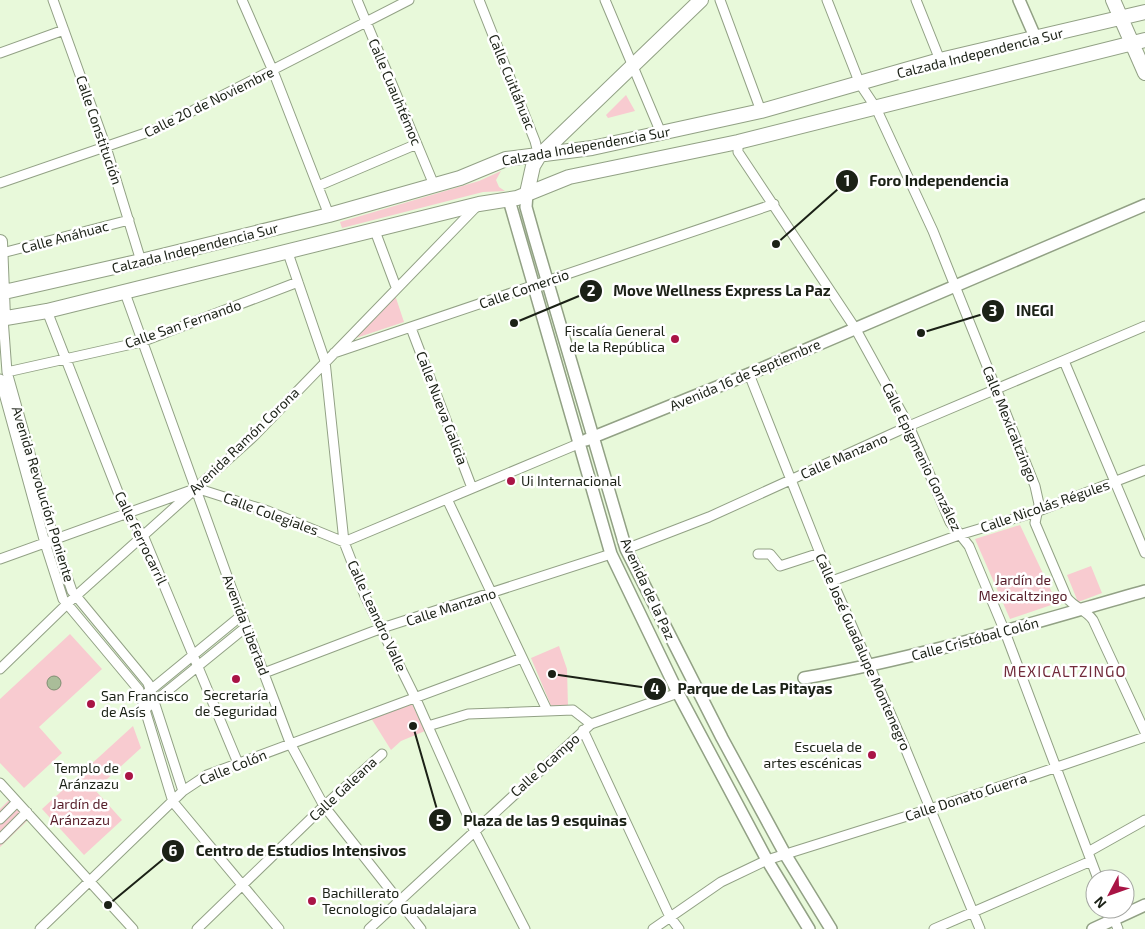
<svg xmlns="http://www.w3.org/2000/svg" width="1145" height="929" font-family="'Exo 2',sans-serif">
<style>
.green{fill:#f8cbd0}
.water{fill:#aabd99;stroke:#7f8e72}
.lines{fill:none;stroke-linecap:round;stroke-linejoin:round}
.street-casing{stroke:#92a185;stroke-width:11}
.secondary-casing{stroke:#92a185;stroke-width:14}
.primary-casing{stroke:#92a185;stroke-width:16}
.street{stroke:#fff;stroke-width:9}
.secondary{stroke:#fff;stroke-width:11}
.primary{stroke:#fff;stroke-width:14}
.poi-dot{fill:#a91445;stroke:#fff;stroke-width:2}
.labels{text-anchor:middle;stroke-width:5;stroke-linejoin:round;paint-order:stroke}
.street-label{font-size:14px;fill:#1b2116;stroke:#fff}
.poi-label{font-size:14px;fill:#1b2116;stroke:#fff;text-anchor:end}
.park-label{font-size:14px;fill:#561d29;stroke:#fff}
.neighbourhood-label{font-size:15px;letter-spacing:1px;fill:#722c3b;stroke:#fff}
.leader{fill:none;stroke:#1b2116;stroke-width:2}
.callout-dot{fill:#1b2116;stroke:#fff;stroke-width:2}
.mark-label{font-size:15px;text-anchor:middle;font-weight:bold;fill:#fff}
.callout-label{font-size:15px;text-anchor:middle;font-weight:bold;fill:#1b2116;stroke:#fff;stroke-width:5;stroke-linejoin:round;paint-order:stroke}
</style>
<rect width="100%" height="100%" fill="#e8f9da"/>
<!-- green -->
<path class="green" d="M626,95L635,111L608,118L606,115Z
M501,171L496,180L499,187L505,191L483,192L342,228L340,222L479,181Z
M395,295L404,322L356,338L354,335Z
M1020,525L1057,603L1010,619L975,539Z
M1091,566L1102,593L1078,602L1067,575Z
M70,634L102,669L39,727L62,753L24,788L0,763V699Z
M559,646L567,669L568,707L552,708L531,658Z
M411,702L425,731L401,741L391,750L371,718Z
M133,726L141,748L95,790L122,820L84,855L42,809Z
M10,799L29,819L0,847V809Z"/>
<!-- water -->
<path class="water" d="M47 683a7 7 0 1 1 14 0a7 7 0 1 1-14 0Z"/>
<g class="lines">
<!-- street casing -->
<g class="street-casing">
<path id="street" d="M53,0L106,147L141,261
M242,0L273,71L329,215
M357,0L434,185
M479,0L535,141L539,156
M605,0L661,133
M720,0L761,111
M827,0L860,84L876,108L933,231L1035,486L1039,504L1035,523L1067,598C1075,608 1086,610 1093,620L1145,732
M916,0L940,60
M0,53L64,30
M738,142V152L855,328L909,426L950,522L969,546L1005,632L1098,879
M0,183L157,129L409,0
M318,186L417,144
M375,231L396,287
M2,253L129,220
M288,253L325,361L344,542L365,596L415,697L474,830L525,929
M125,293L230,584L291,745L324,806L421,929
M47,311L127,515L143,535L238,763
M3,318L7,372L54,539L72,591L148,683L183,791
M411,328L472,488
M334,353L774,204
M1064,361L1145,553
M7,372L141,342L298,282
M749,374L820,553L901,738L980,929
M0,379L45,543L63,599L139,690L173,802L279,929
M196,488L268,511L344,542
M447,499L547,710
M344,542L578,444
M626,549L709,517L909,426L1145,326
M758,554H770L780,566L820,553
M0,559L189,491
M832,581L959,535L1036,512L1145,470
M0,669L67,604L253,437L477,206
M264,673L382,628L611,554
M147,693L242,615
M144,710L246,627
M428,726L468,714L573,710L591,724L678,693
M583,730L670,917L679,929
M0,783L133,929
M0,819L17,802
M0,839L27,812
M1088,852L1145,820
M1110,909L1118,929
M40,929L183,791L207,775L522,658
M197,929L324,806L382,754
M369,929L591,724
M653,929L721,882L767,860L990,790L1145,737
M934,929L1091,861"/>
</g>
<!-- secondary casing -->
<g class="secondary-casing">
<path id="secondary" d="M1019,0L1036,39
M527,193L526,207L535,239L626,549L722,738L785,854L831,929
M509,200L611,554L678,693L767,860L809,929
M586,440L749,374L1145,205
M804,678C920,658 1032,623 1145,591
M1093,929L1145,905"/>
</g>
<!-- primary casing -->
<g class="primary-casing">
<path id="primary" d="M1113,0L1145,73
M527,193L533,166L539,156L701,0
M0,242L3,318
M0,293L141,261L329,215L460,178L506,159L592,148L761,111L940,60L1145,12
M0,319L47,311L479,204L517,198L569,177L738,142L1145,40"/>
</g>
<!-- street -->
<use href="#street" class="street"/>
<!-- secondary -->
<use href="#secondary" class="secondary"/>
<!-- primary -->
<use href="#primary" class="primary"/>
</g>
<!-- markers -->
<g class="poi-dot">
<circle cx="675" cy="339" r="5"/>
<circle cx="511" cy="481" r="5"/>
<circle cx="236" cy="679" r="5"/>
<circle cx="91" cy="704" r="5"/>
<circle cx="872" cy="755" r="5"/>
<circle cx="129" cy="776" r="5"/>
<circle cx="312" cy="901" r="5"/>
</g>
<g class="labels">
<!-- street labels -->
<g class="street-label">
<text transform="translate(980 53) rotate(-14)" y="5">Calzada Independencia Sur</text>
<text transform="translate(512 82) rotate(68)" y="5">Calle Cuitláhuac</text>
<text transform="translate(395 92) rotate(67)" y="5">Calle Cuauhtémoc</text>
<text transform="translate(209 102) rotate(-26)" y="5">Calle 20 de Noviembre</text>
<text transform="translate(99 130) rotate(71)" y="5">Calle Constitución</text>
<text transform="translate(586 146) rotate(-10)" y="5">Calzada Independencia Sur</text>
<text transform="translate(65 237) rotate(-15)" y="5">Calle Anáhuac</text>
<text transform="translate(195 248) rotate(-14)" y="5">Calzada Independencia Sur</text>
<text transform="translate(524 289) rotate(-19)" y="5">Calle Comercio</text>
<text transform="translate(183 324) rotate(-19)" y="5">Calle San Fernando</text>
<text transform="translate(745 375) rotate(-23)" y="5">Avenida 16 de Septiembre</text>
<text transform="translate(442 408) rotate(69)" y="5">Calle Nueva Galicia</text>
<text transform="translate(1010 424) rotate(68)" y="5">Calle Mexicaltzingo</text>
<text transform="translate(244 441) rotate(-44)" y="5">Avenida Ramón Corona</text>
<text transform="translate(844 456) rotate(-24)" y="5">Calle Manzano</text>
<text transform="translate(922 457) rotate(64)" y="5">Calle Epigmenio González</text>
<text transform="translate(43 494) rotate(73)" y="5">Avenida Revolución Poniente</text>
<text transform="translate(1045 506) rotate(-19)" y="5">Calle Nicolás Régules</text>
<text transform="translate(271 514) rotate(20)" y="5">Calle Colegiales</text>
<text transform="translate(141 538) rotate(64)" y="5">Calle Ferrocarril</text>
<text transform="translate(648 589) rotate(65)" y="5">Avenida de la Paz</text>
<text transform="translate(451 607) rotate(-18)" y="5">Calle Manzano</text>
<text transform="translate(377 616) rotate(65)" y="5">Calle Leandro Valle</text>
<text transform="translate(246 625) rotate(69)" y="5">Avenida Libertad</text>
<text transform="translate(975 639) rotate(-15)" y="5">Calle Cristóbal Colón</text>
<text transform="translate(863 652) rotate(66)" y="5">Calle José Guadalupe Montenegro</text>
<text transform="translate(545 765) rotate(-42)" y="5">Calle Ocampo</text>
<text transform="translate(233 767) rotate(-22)" y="5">Calle Colón</text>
<text transform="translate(343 789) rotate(-43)" y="5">Calle Galeana</text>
<text transform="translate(966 797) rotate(-18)" y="5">Calle Donato Guerra</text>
</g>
<!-- poi labels -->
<g class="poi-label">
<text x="665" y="336">Fiscalía General<tspan x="665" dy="16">de la República</tspan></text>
<text x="521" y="486" text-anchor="start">Ui Internacional</text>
<text x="236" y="700" text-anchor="middle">Secretaría<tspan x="236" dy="16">de Seguridad</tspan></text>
<text x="101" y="701" text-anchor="start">San Francisco<tspan x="101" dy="16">de Asís</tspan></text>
<text x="862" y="752">Escuela de<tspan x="862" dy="16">artes escénicas</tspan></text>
<text x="119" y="773">Templo de<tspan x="119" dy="16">Aránzazu</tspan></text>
<text x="322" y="898" text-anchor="start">Bachillerato<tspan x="322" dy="16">Tecnologico Guadalajara</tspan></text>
</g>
<!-- park labels -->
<g class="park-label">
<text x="1023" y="585">Jardín de<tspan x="1023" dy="16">Mexicaltzingo</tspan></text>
<text x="80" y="809">Jardín de<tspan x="80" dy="16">Aránzazu</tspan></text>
</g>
<!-- neighbourhood labels -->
<g class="neighbourhood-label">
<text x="1065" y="677">MEXICALTZINGO</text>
</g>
</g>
<!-- callouts -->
<path class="leader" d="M776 244L847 181M514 323L591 291M921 333L993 311M552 674L655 689M413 726L440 820M108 905L173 851"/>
<g class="callout-dot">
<circle cx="776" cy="244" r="5"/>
<circle cx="514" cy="323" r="5"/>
<circle cx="921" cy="333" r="5"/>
<circle cx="552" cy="674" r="5"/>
<circle cx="413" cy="726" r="5"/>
<circle cx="108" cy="905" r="5"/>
<circle cx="847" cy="181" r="12"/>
<circle cx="591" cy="291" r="12"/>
<circle cx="993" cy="311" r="12"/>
<circle cx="655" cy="689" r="12"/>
<circle cx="440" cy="820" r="12"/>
<circle cx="173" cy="851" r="12"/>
</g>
<g class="mark-label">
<text x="847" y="186">1</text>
<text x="591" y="296">2</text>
<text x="993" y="316">3</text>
<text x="655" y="694">4</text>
<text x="440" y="826">5</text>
<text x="173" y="856">6</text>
</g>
<g class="callout-label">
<text x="939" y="186">Foro Independencia</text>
<text x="722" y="296">Move Wellness Express La Paz</text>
<text x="1035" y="316">INEGI</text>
<text x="755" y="694">Parque de Las Pitayas</text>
<text x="545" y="826">Plaza de las 9 esquinas</text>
<text x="301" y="856">Centro de Estudios Intensivos</text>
</g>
<!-- north arrow -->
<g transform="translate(1110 894) rotate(229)"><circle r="24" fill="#ffffff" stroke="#a4a6a2"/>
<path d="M0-4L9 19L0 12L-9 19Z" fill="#a91445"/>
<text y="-8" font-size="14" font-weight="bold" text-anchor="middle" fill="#1b2116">N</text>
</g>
</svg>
